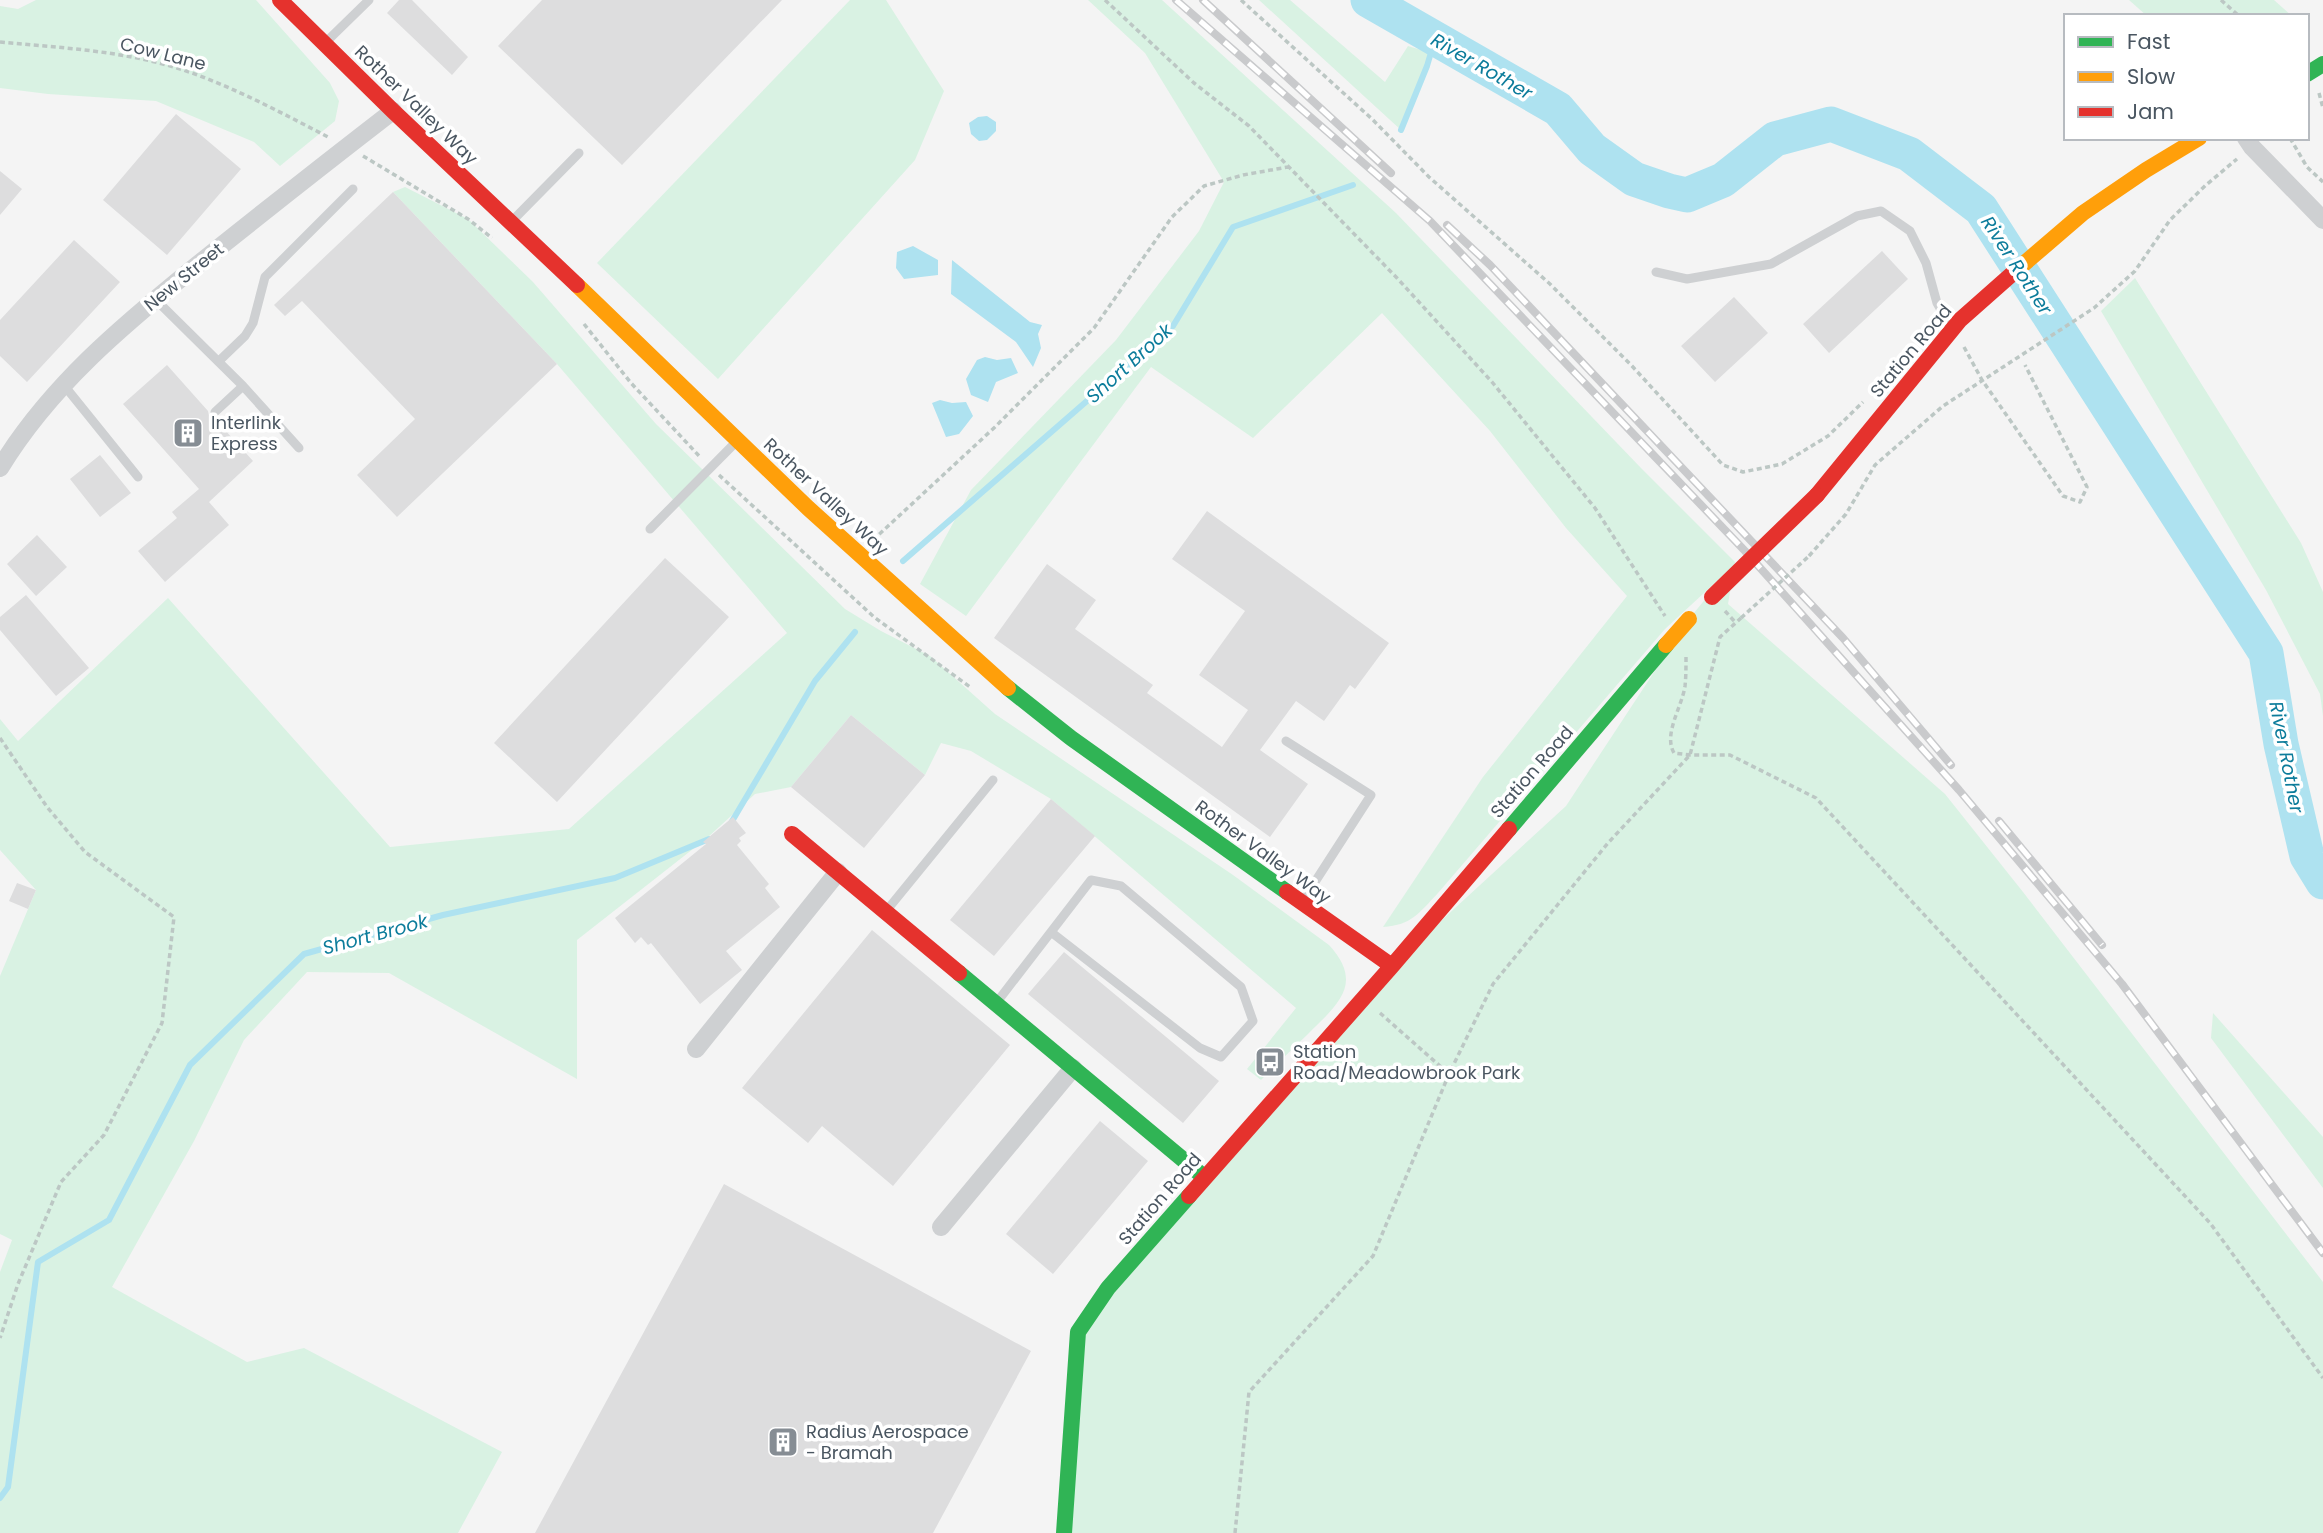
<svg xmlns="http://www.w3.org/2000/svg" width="2323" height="1533" font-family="Poppins,sans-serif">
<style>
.green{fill:#d9f2e3}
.water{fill:#aee2f0}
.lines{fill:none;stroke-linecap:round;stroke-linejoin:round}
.stream{stroke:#aee2f0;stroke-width:6}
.river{stroke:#aee2f0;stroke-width:35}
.building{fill:#ddddde}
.path{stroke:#bcc7c4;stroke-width:3.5;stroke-dasharray:5 3.5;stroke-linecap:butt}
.lane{stroke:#ced0d2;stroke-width:9}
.street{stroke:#ced0d2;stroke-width:18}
.fast{stroke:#30b455;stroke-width:16}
.slow{stroke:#ff9f0a;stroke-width:16}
.jam{stroke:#e5322d;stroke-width:16}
.rail-casing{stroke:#c9cacc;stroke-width:8}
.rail{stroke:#fff;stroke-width:5;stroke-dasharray:16;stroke-linecap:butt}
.path-bridge{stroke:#bcc7c4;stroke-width:3.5;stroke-dasharray:5 3.5;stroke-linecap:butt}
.slow-bridge{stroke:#ff9f0a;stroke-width:16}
.jam-bridge{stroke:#e5322d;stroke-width:16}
.labels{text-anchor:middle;stroke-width:7;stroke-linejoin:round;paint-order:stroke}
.street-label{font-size:18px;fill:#4a5661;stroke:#fff}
.poi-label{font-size:18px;fill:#4a5661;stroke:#fff;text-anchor:start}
.water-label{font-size:19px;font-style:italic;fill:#0c7c9b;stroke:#fff}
</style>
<rect width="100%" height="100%" fill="#f4f4f4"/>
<!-- green -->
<path class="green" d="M36,0H256L330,83L339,101L335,121L280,166L254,142L156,101L48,94L0,88V6L18,9Z
M850,0H886L944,91L915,160L718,379L597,263Z
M1088,0H1162L1396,213L1641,468L1735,562L1728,604L1945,794L2023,892L2323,1282V1533H1064L1078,1332L1392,966L1566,806L1689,619L1730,569L1665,629L1438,893C1419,913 1412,925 1383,927L1483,777L1627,596L1566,528L1490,431L1382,313L1253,438L1151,367L966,616L920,584L971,490L1116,340L1199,231L1224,182L1145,53Z
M1259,0H1290L1385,82L1408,46L1431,53L1401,130Z
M2129,0H2274L2292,16H2147Z
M405,187L468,219L533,282L656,424L845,609L881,631L930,656L995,714L1233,875L1329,945C1365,984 1337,1005 1308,1034C1292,1049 1276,1065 1261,1080L1247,1069L1296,1008L1051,799L971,751L941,743L925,775L851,715L791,787L755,794L707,838L577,940V1079L389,973L307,972L244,1040L194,1141L112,1287L247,1362L304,1348L502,1452L458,1533H0V1272L12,1240L0,1234V976L36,890L0,850V719L18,741L168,598L390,847L569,829L787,633L557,364L393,192Z
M2135,278L2301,543L2323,592V716L2320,694L2266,590L2101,311Z
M2213,1013L2323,1137V1188L2211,1038Z"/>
<!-- water -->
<path class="water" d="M987,116L996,122V131L987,140L979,141L971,134L969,123L978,117Z
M913,246L938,260V275L904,279L896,268L897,252Z
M952,260L1030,322L1042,325L1038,334L1041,348L1033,367L1016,342L951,294Z
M985,357L997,360L1011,358L1018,373L996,382L988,402L971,395L966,379L977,360Z
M940,400L952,403L966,402L973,416L959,434L946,437L932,403Z"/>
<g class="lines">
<!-- stream -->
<path class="stream" d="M1401,130L1427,66L1435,39
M903,561L1173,326L1233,227L1353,185
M731,823L815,681L855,632
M0,1498L8,1487L38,1262L109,1220L190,1065L304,954L443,915L615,878L709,839"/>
<!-- river -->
<path class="river" d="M1368,0L1558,109L1592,149L1634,179L1669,191L1687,195L1723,180L1775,139L1831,124L1909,154L1981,209L2266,653L2281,744L2307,856L2323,882"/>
</g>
<!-- building -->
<path class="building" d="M399,0H412L468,57L452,75L387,13Z
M542,0H782L622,165L498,46Z
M176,114L241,169L167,255L103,200Z
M0,171L22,189L0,215Z
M393,192L557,364L397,517L357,475L415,419L302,301L285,316L274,305Z
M74,240L120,282L27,382L0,356V320Z
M1882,251L1908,279L1829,353L1803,324Z
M1734,297L1768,333L1715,382L1681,346Z
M167,365L208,411L209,416L215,419L253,461L209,502L229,525L165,582L138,551L177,518L172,512L199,489L123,404Z
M100,455L131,493L100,517L70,479Z
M1207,511L1389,643L1355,689L1350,685L1324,721L1296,701L1260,750L1308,784L1270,837L994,638L1047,564L1096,600L1075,629L1153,685L1147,693L1222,747L1248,710L1199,675L1245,611L1172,559Z
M37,535L67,567L36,596L7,564Z
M665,558L729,617L557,802L494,743Z
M26,595L89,668L56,696L0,630V617Z
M851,715L925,775L864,848L791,787Z
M1051,799L1095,836L994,956L950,920Z
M733,817L746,833L739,838L741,841L737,845L769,884L765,888L780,907L726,951L742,970L700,1004L651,943L648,945L641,937L635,943L615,918L706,844L703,842Z
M17,883L36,890L28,909L9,901Z
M872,930L1010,1045L893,1186L822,1126L808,1143L742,1088Z
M1064,952L1219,1081L1183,1123L1028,994Z
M1100,1121L1148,1161L1053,1274L1006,1234Z
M724,1184L1031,1351L933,1533H535Z"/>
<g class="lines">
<!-- path -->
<path class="path" d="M1105,0L1194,83L1249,126L1397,278L1492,382L1595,508L1665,616
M1241,0L1372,119L1429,177L1550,284L1632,366L1723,465L1743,472L1782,464L1828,436L1863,402
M2221,0L2239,16
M0,42C63,48 131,51 192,73C239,90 284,114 328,137
M2319,93L2323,108
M2290,138L2307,167L2323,182
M363,156L468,219L492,238
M584,324L631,383L701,458
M1964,347L1982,380L2063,496L2080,502L2087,487L2025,365
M719,475L874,617L970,687
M873,540L995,427L1094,328L1172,217L1204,186L1243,175L1288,167
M1809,556L1846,514L1875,465L1943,406L2094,308L2135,271L2170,220L2206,185L2237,159
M1725,611L1736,623
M1686,657C1686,667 1686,677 1685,686C1682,707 1663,734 1674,753L1690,755H1730L1816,798L2210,1223L2323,1378
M0,738L47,807L85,852L174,917L162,1023L104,1135L61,1182L18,1284L0,1338
M1380,1013L1449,1074
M1235,1533L1249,1392L1373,1256L1449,1074L1493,984L1608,843L1690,755L1720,637L1741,618"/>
<!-- lane -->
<path class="lane" d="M326,42L369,0
M512,221L579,153
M1656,272L1687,279L1771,264L1857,216L1881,211L1910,231L1926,263L1937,303L1951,327
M155,299L243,386L215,412
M219,361L245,336L253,323L265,277L353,189
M63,384L138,477
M243,386L299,448
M650,529L736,442
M1286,741L1371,795L1302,902
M887,910L993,780
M997,1002L1091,880L1121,886L1241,987L1253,1021L1221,1057L1200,1048L1051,932"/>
<!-- street -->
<path class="street" d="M2246,138L2252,147L2323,220
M0,468C50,386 122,326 196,266C261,214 327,162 393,111
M696,1049L838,872
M941,1227L1073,1068"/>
<!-- fast -->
<path class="fast" d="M2307,74L2323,64
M1008,688L1071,738L1287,892
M1509,829L1666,645
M959,973L1204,1177
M1064,1533L1078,1332L1108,1288L1189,1196"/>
<!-- slow -->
<path class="slow" d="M2012,274L2083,213L2146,170L2199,138
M577,285L808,508L1008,688"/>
<!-- jam -->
<path class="jam" d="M280,0L393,111L577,285
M1817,495L1960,320L2012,274
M792,834L959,973
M1287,892L1392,966
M1189,1196L1392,966L1509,829"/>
<!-- rail casing -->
<g class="rail-casing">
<path id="rail" d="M1176,0L1430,221L1745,551L1959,790L2122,984L2323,1253
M1203,0L1391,173
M1447,225L1490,265L1843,638L1951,765
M1999,821L2102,945"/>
</g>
<!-- rail -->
<use href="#rail" class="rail"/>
<!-- path-bridge -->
<path class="path-bridge" d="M1741,618L1809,556"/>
<!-- slow-bridge -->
<path class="slow-bridge" d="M1666,645L1689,619"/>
<!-- jam-bridge -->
<path class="jam-bridge" d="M1712,597L1817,495"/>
</g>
<!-- icons -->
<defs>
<g id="building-square" transform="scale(1.575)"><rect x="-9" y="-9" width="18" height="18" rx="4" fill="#868d94" stroke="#fff"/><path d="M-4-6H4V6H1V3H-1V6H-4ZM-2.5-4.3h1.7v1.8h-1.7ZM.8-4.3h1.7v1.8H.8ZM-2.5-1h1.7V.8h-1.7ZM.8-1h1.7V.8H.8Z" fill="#fff"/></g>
<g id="bus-square" transform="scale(1.575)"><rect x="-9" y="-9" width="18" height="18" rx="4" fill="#868d94" stroke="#fff"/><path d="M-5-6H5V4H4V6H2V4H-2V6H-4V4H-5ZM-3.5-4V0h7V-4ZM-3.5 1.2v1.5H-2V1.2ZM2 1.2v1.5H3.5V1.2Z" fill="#fff"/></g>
</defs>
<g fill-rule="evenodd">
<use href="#building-square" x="188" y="433"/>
<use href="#bus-square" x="1270" y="1062"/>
<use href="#building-square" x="783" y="1442"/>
</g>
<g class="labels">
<!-- street labels -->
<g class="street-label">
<text transform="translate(163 54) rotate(14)" y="6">Cow Lane</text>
<text transform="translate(416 105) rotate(44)" y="6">Rother Valley Way</text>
<text transform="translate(184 277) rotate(-39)" y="6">New Street</text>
<text transform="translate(1911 351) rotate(-50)" y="6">Station Road</text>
<text transform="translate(826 497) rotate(43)" y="6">Rother Valley Way</text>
<text transform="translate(1532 772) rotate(-49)" y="6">Station Road</text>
<text transform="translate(1263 852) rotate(36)" y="6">Rother Valley Way</text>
<text transform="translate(1160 1199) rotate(-49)" y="6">Station Road</text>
</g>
<!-- poi labels -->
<g class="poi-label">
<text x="211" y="429">Interlink<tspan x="211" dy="21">Express</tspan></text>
<text x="1293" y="1058">Station<tspan x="1293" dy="21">Road/Meadowbrook Park</tspan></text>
<text x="806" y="1438">Radius Aerospace<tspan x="806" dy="21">- Bramah</tspan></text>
</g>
<!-- water labels -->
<g class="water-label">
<text transform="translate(1482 66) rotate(30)" y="7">River Rother</text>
<text transform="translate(2017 265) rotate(57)" y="7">River Rother</text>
<text transform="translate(1129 363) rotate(-42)" y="7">Short Brook</text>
<text transform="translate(2287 757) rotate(79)" y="7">River Rother</text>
<text transform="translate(375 934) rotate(-15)" y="7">Short Brook</text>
</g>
</g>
<!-- legend -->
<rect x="2064" y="14" width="245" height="126" fill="#ffffff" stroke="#b7bbc0" stroke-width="2"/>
<rect x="2078" y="37" width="35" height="10" fill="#30b455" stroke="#b7bbc0" stroke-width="2"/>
<text x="2127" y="49" font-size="21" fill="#4a5661">Fast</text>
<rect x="2078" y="72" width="35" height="10" fill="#ff9f0a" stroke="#b7bbc0" stroke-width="2"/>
<text x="2127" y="84" font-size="21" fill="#4a5661">Slow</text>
<rect x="2078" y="107" width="35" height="10" fill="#e5322d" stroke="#b7bbc0" stroke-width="2"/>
<text x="2127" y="119" font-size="21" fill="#4a5661">Jam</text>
</svg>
